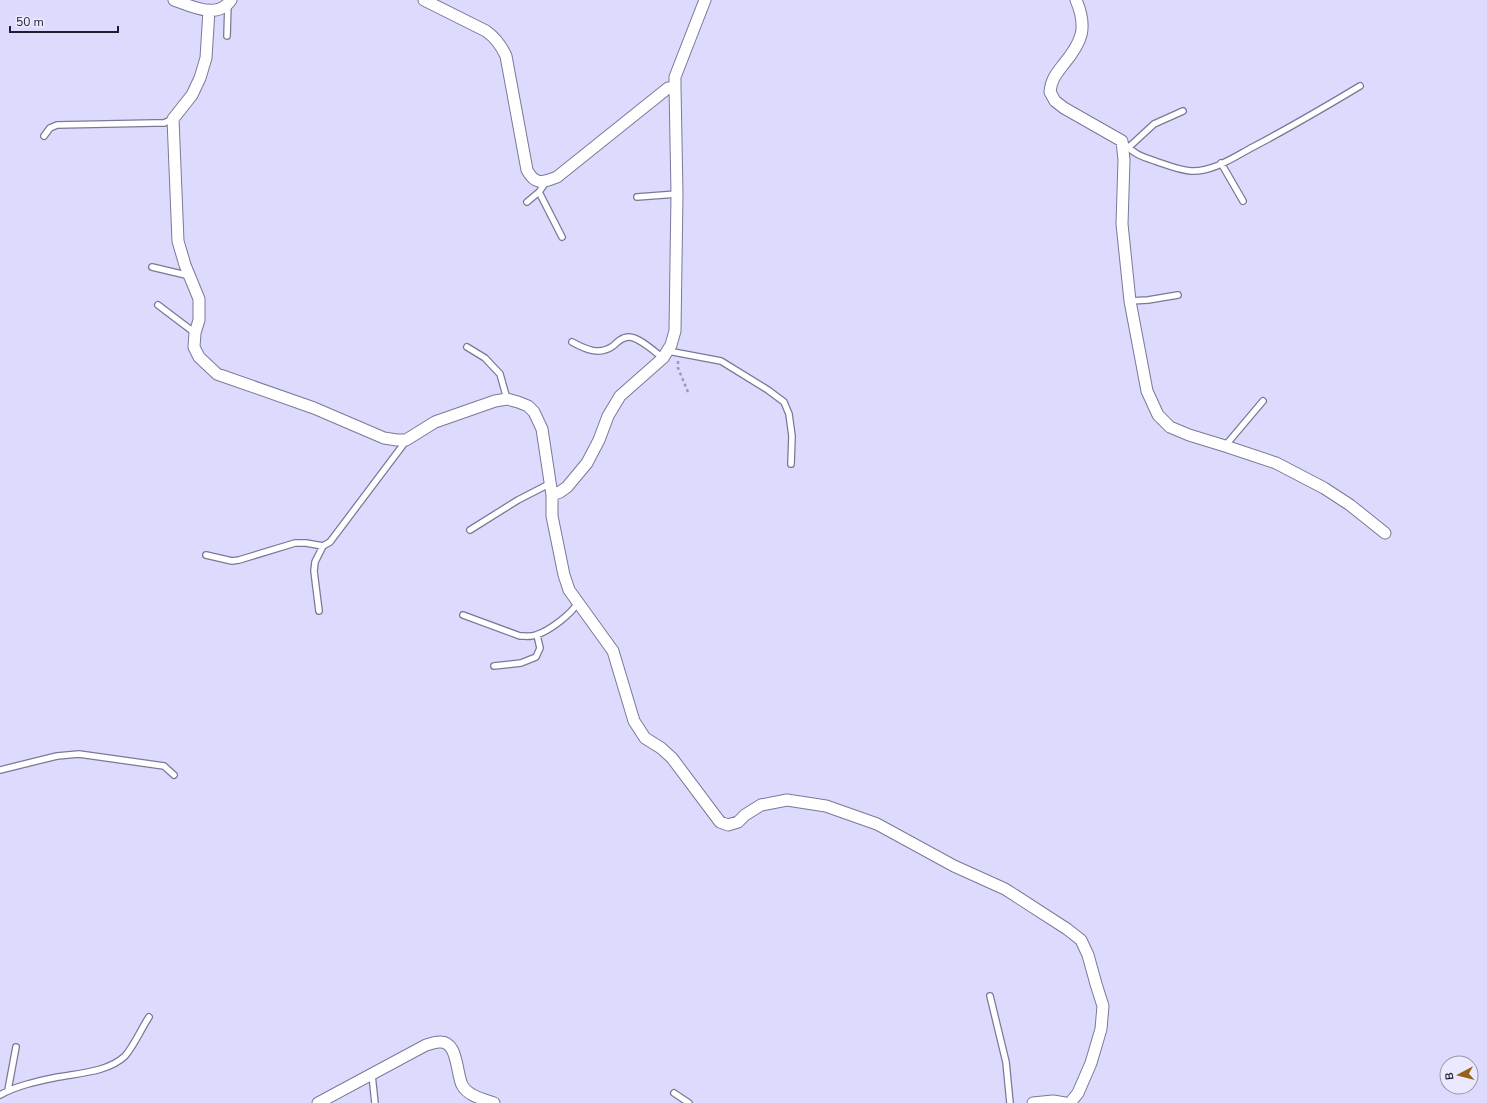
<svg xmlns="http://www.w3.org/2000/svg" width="1487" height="1103" font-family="'Nunito Sans',sans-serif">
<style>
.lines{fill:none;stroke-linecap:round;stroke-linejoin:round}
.lane-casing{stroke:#7b7897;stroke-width:8}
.street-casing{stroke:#7b7897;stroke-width:13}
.path{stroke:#9b9ab4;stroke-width:2.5;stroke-dasharray:3 3;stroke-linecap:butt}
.lane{stroke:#fff;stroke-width:5.5}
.street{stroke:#fff;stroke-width:11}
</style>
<rect width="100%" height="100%" fill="#dddbfd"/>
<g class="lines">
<!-- lane casing -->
<g class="lane-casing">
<path id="lane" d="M227,36L228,4
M44,136L50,128L57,125L155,123H164L173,119
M1124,143C1133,154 1143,157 1155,161C1167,165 1178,170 1191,171C1213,172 1234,157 1253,147C1289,128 1325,107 1360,86
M1128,148L1154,124L1183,111
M1221,163L1243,201
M539,192L562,237
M637,197L677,194
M527,202L539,192L546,182
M152,267L190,276
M1130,301L1148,300L1178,295
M158,305L195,333
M572,342C585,349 599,356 613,346C617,342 622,337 629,337C639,337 655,352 663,358
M467,347L485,358L500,374L507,399
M668,351L721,361L768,390L784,402L789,414L792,436L791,464
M1225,446L1263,401
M470,530L518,500L551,483
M206,555L232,561L239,560L295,543H306L323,546L330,542L406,441
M319,611L314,571L315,562L323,546
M463,615L520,636C525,636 531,637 536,635C549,631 572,614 578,602
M494,666L521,663L536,657L540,648L537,635
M0,770L57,756L79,754L164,766L174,775
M990,996L1006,1062L1010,1103
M372,1075L375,1103
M8,1090L16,1047
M674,1093L689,1103
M0,1095C18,1085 39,1081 58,1077C80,1073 108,1072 125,1056C134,1046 141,1029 149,1017"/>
</g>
<!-- street casing -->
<g class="street-casing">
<path id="street" d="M174,0C191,6 217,20 231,0
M424,0L486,31C496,38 501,45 506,56L527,170C535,185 542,183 557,177L668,88L675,87V77L705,0
M1076,0C1088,28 1082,42 1063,65C1056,74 1051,80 1050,92L1055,101L1064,108L1122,141L1124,160L1122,224L1130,301L1147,391L1158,415L1170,427L1189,435L1225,446L1276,463L1324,488L1350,505L1385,533
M209,10L206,58L200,78L192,95L173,119L178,241L185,265L199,299V320L195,333L194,347L199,357L217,374L314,408L384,438L397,440H406L435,422L495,401L507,399L518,402L528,406L534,412L542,429L552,495L560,492L567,487L587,463L599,440L608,416L620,396L663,358L671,345L675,331L677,194L675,87
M552,495V516L564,575L569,590L613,651L634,721L645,738L661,748L672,758L720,822L728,825L738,822L745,815L761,805L787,800L826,806L877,824L954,866L1005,889L1067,929L1081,940L1088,955L1096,984L1103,1006L1101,1029L1091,1063L1078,1093L1070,1103
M318,1103L426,1045C430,1044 435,1042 439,1042C458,1040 456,1072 462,1085C468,1096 483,1099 494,1103
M1033,1103L1053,1101L1065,1103"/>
</g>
<!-- path -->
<path class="path" d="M678,361V368L688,392"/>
<!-- lane -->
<use href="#lane" class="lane"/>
<!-- street -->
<use href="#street" class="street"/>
</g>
<!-- north arrow -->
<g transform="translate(1459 1075) rotate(263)"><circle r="19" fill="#ebe9ff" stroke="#9998aa"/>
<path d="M0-3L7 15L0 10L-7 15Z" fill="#98611a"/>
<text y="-6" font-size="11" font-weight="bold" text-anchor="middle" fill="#1f1e2a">B</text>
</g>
<!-- scale -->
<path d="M10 26v6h108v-6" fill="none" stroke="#1f1e2a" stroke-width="2"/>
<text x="16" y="26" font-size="12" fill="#1f1e2a" stroke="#ebe9ff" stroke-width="3" paint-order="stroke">50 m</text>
</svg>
